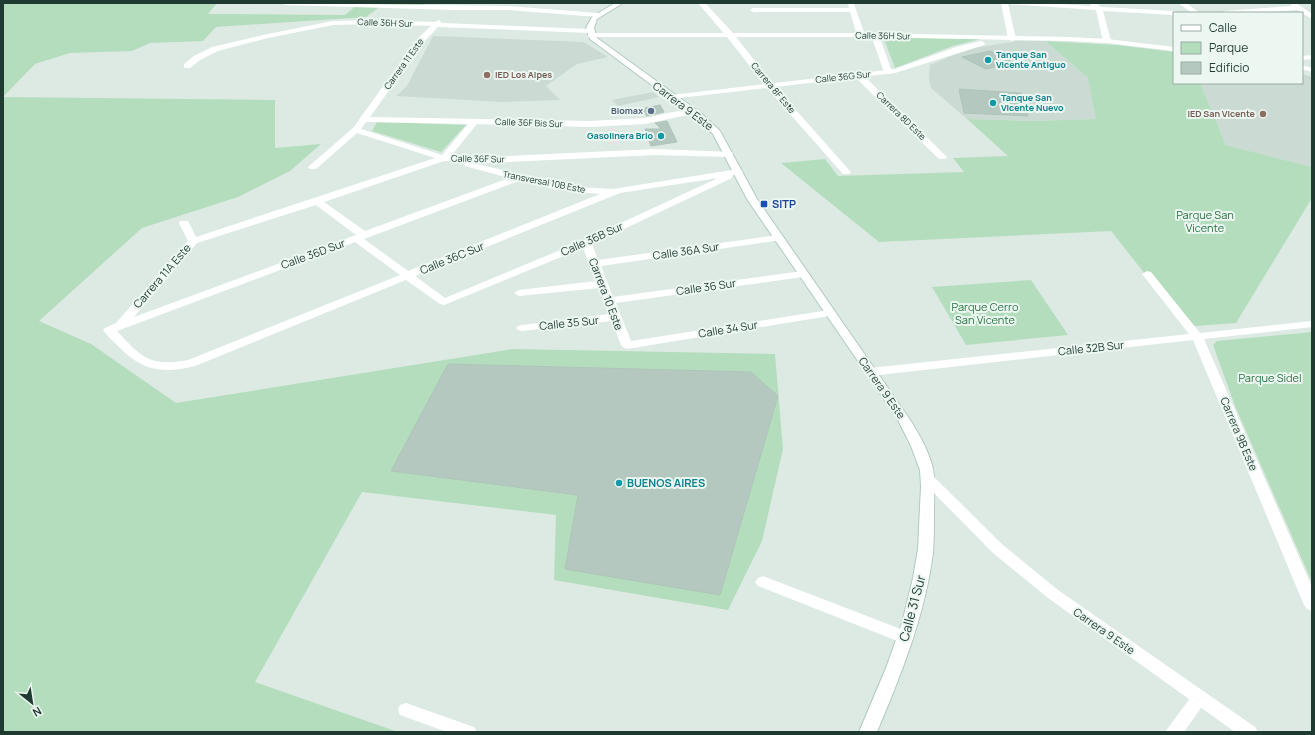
<svg xmlns="http://www.w3.org/2000/svg" width="1315" height="735" font-family="Manrope,sans-serif">
<style>
.built{fill:#cbdad3}
.green{fill:#b4ddbd}
.building{fill:#b5c8bf;stroke:#afc4ba}
.lines{fill:none;stroke-linecap:round;stroke-linejoin:round}
.secondary-casing{stroke:#b0cac0;stroke-width:2}
.minor{fill:#fff;fill-rule:evenodd}
.tertiary{fill:#fff;fill-rule:evenodd}
.secondary{fill:#fff;fill-rule:evenodd}
.culture-dot{fill:#0f9aa8;stroke:#edf7f2;stroke-width:1.5}
.education-dot{fill:#8d6e63;stroke:#edf7f2;stroke-width:1.5}
.service-dot{fill:#5c6f8a;stroke:#edf7f2;stroke-width:1.5}
.transit-dot{fill:#1a4fb4;stroke:#edf7f2;stroke-width:1.5}
.labels{text-anchor:middle;stroke-width:4;stroke-linejoin:round;paint-order:stroke}
.far-street-label{font-size:9px;fill:#1e3a31;stroke:#edf7f2}
.far-culture-label{font-size:9px;font-weight:bold;fill:#0d838f;stroke:#edf7f2;text-anchor:start}
.far-education-label{font-size:9px;font-weight:bold;fill:#785e54;stroke:#edf7f2;text-anchor:start}
.far-service-label{font-size:9px;font-weight:bold;fill:#4e5e75;stroke:#edf7f2;text-anchor:end}
.street-label{font-size:11px;fill:#1e3a31;stroke:#edf7f2}
.transit-label{font-size:11px;font-weight:bold;fill:#164399;stroke:#edf7f2;text-anchor:start}
.park-label{font-size:11px;fill:#267341;stroke:#edf7f2}
.culture-label{font-size:11px;font-weight:bold;fill:#0d838f;stroke:#edf7f2;text-anchor:start}
.near-street-label{font-size:13px;fill:#1e3a31;stroke:#edf7f2}
</style>
<rect width="100%" height="100%" fill="#ddeae4"/>
<!-- built -->
<path class="built" d="M433,36L584,42L608,57L577,64L546,86L560,100L503,102L396,96L407,86Z
M1018,41H1045L1088,78L1097,119L1031,121L967,119L931,88L929,79L930,65L951,56L974,48Z
M1302,74L1312,77V167L1226,145L1200,83H1302Z
M653,92L659,97L618,106L612,100Z"/>
<!-- green -->
<path class="green" d="M3,3H217L208,14L345,15L358,4L315,3H426L422,6L382,5L366,17L216,27L203,41L150,43L132,51L70,53L35,64L3,97Z
M883,37L980,39L953,46L895,68Z
M1045,41L1117,45L1174,52V83H1200L1226,145L1312,167V198L1236,323L1195,326L1145,274L1111,231L879,242L781,163L825,159L838,176L964,172L953,158L1008,156L967,119L1031,121L1096,119L1088,78Z
M3,97L275,100V148L321,144L290,171L238,197L142,228L39,321L91,344L176,403L513,349L775,354L783,449L762,541L728,610L554,580L556,515L362,492L255,682L398,732H3Z
M377,122L466,125L441,152L372,131Z
M1031,280L1068,335L966,345L932,287Z
M1312,332V582L1235,406L1213,345L1217,341Z"/>
<!-- building -->
<path class="building" d="M990,51L1014,63L986,69L962,57Z
M959,89L1021,93L1028,116L964,113Z
M660,105L664,112L647,116L639,109Z
M667,121L677,142L651,146L645,129H661L655,123Z
M448,364L751,372L778,396L720,595L565,569L578,495L391,471Z"/>
<g class="lines">
<!-- secondary casing -->
<g class="secondary-casing">
<path id="secondary" d="M615,3H623L597,19L594,28L597,38L702,114L720,131L757,199L906,414C917,430 927,447 932,465C936,479 934,494 934,508C934,523 934,538 933,553C925,615 901,675 877,732H859L886,668L902,623L913,578L918,549L921,486L920,470L911,446L897,418L747,199L713,134L696,118L590,39L586,28L592,17Z"/>
</g>
<!-- minor -->
<path class="minor" d="M282,3L508,6L598,13L601,15L598,17L508,10H454L285,5Z
M698,3H705L733,33L773,84L849,170L851,172L849,174H843L767,88L727,37Z
M848,3L854,4L865,35L864,37H861L857,35L850,12H753L750,10L753,8H849Z
M1001,3H1044L1091,6L1090,3H1096L1101,7L1174,11L1177,13H1174V15L1103,11L1111,41L1107,43L1103,41L1096,10L1008,4L1016,39L1012,41L1008,39Z
M1178,3H1186L1200,13H1192Z
M1290,3H1296L1312,14V19L1297,10L1255,13H1221L1224,11L1292,6Z
M378,20L435,22L439,20L442,23L590,29L594,31L590,33L438,27L423,43L370,117L590,121L645,118L692,108L696,111L692,114L645,124L590,127L477,124L451,156L489,157L655,149L732,152L733,154L729,157L655,155L489,163L470,162L558,184L576,187L613,189L738,169L741,170L743,172L741,174L733,175L732,178L592,244L598,260L778,235L782,236L783,238L782,240L601,266L613,297L803,271L808,274L803,277L616,303L631,341L829,310L835,313L829,316L627,349L623,347L621,345L612,321L522,331L518,330L516,328L518,326L522,325L609,314L599,288L519,296L514,293L519,290L596,281L583,248L444,305L440,304L406,280L195,366C162,374 142,371 118,346C113,341 107,336 103,330L105,328L116,323L188,241L179,223L180,221H188L196,237L435,158L357,133L316,169H310L308,167L353,128L417,39L431,26L378,24L333,25L268,38L218,51L200,60L190,68H184V64L194,56L212,47L268,34L333,21ZM366,122L468,124L442,155L361,129ZM444,161L466,162L463,164L465,166L509,178L365,231L324,202ZM718,178L582,241L445,298L415,276L620,193ZM519,181L558,190L600,194L408,271L364,239ZM316,205L356,235L134,317L197,243ZM355,242L400,275L188,360C150,367 142,358 117,331Z
M872,33H875L879,35L892,72L891,74H888L884,72L871,35Z
M1312,55V59L1302,60V56Z
M856,74H862L945,155L947,157L945,159H939L856,78Z
M1147,271L1151,272L1200,333L1312,321V327L1204,339L1312,587V611L1307,609L1304,605L1193,340L870,376L866,375L864,372L866,369L870,368L1189,334L1142,274Z
M763,576L911,633L913,638L911,643L905,644L758,586L755,582L758,578Z
M1200,691L1206,693L1208,698L1184,732H1165L1194,693Z
M406,703L474,727L477,732H447L400,715L398,710L400,705Z"/>
<!-- tertiary -->
<path class="tertiary" d="M588,33H861L1069,37L1107,39L1174,47V51L1107,43L1069,41L861,37H588Z
M981,41L985,43L984,45L895,73L671,99L667,97L671,95L895,69L956,47Z
M1302,65L1312,68V72L1302,69Z
M928,474L933,476L1003,545L1058,590L1255,727L1258,732H1235L1048,598L993,553L923,482L921,479L923,476Z"/>
<!-- secondary -->
<use href="#secondary" class="secondary"/>
</g>
<!-- markers -->
<g class="culture-dot">
<circle cx="988" cy="60" r="4"/>
<circle cx="993" cy="103" r="4"/>
<circle cx="661" cy="136" r="4"/>
<circle cx="619" cy="483" r="4"/>
</g>
<g class="education-dot">
<circle cx="487" cy="75" r="4"/>
<circle cx="1263" cy="114" r="4"/>
</g>
<circle class="service-dot" cx="651" cy="111" r="4"/>
<rect class="transit-dot" x="760" y="200" width="8" height="8" rx="2"/>
<g class="labels">
<!-- far-street labels -->
<g class="far-street-label">
<text transform="translate(385 23) rotate(2)" y="3">Calle 36H Sur</text>
<text transform="translate(883 36) rotate(1)" y="3">Calle 36H Sur</text>
<text transform="translate(404 64) rotate(-54)" y="3">Carrera 11 Este</text>
<text transform="translate(843 77) rotate(-6)" y="3">Calle 36G Sur</text>
<text transform="translate(773 88) rotate(50)" y="3">Carrera 8F Este</text>
<text transform="translate(901 116) rotate(44)" y="3">Carrera 8D Este</text>
<text transform="translate(529 123) rotate(2)" y="3">Calle 36F Bis Sur</text>
<text transform="translate(478 159) rotate(1)" y="3">Calle 36F Sur</text>
<text transform="translate(544 182) rotate(11)" y="3">Transversal 10B Este</text>
</g>
<!-- far-culture labels -->
<g class="far-culture-label">
<text x="996" y="58">Tanque San<tspan x="996" dy="10">Vicente Antiguo</tspan></text>
<text x="1001" y="101">Tanque San<tspan x="1001" dy="10">Vicente Nuevo</tspan></text>
<text x="653" y="139" text-anchor="end">Gasolinera Brio</text>
</g>
<!-- far-education labels -->
<g class="far-education-label">
<text x="495" y="78">IED Los Alpes</text>
<text x="1255" y="117" text-anchor="end">IED San Vicente</text>
</g>
<!-- far-service labels -->
<g class="far-service-label">
<text x="643" y="114">Biomax</text>
</g>
<!-- street labels -->
<g class="street-label">
<text transform="translate(683 106) rotate(37)" y="4">Carrera 9 Este</text>
<text transform="translate(592 239) rotate(-24)" y="4">Calle 36B Sur</text>
<text transform="translate(686 251) rotate(-8)" y="4">Calle 36A Sur</text>
<text transform="translate(313 254) rotate(-20)" y="4">Calle 36D Sur</text>
<text transform="translate(452 258) rotate(-22)" y="4">Calle 36C Sur</text>
<text transform="translate(162 276) rotate(-49)" y="4">Carrera 11A Este</text>
<text transform="translate(706 287) rotate(-8)" y="4">Calle 36 Sur</text>
<text transform="translate(606 294) rotate(69)" y="4">Carrera 10 Este</text>
<text transform="translate(569 323) rotate(-6)" y="4">Calle 35 Sur</text>
<text transform="translate(728 329) rotate(-9)" y="4">Calle 34 Sur</text>
<text transform="translate(1091 348) rotate(-6)" y="4">Calle 32B Sur</text>
<text transform="translate(882 388) rotate(55)" y="4">Carrera 9 Este</text>
<text transform="translate(1239 434) rotate(67)" y="4">Carrera 9B Este</text>
<text transform="translate(1104 631) rotate(35)" y="4">Carrera 9 Este</text>
</g>
<!-- transit labels -->
<g class="transit-label">
<text x="772" y="208">SITP</text>
</g>
<!-- park labels -->
<g class="park-label">
<text x="1205" y="219">Parque San<tspan x="1205" dy="13">Vicente</tspan></text>
<text x="985" y="311">Parque Cerro<tspan x="985" dy="13">San Vicente</tspan></text>
<text x="1270" y="382">Parque Sidel</text>
</g>
<!-- culture labels -->
<g class="culture-label">
<text x="627" y="487">BUENOS AIRES</text>
</g>
<!-- near-street labels -->
<g class="near-street-label">
<text transform="translate(912 608) rotate(-75)" y="5">Calle 31 Sur</text>
</g>
</g>
<!-- border -->
<rect width="1315" height="735" fill="none" stroke="#1e3a31" stroke-width="8"/>
<!-- legend -->
<rect x="1173" y="12" width="130" height="72" fill="#edf7f2" stroke="#9aaba5"/>
<rect x="1181" y="25" width="20" height="6" fill="#ffffff" stroke="#9aaba5"/>
<text x="1209" y="32" font-size="12" fill="#1e3a31">Calle</text>
<rect x="1181" y="42" width="20" height="12" fill="#b4ddbd" stroke="#9aaba5"/>
<text x="1209" y="52" font-size="12" fill="#1e3a31">Parque</text>
<rect x="1181" y="62" width="20" height="12" fill="#b5c8bf" stroke="#9aaba5"/>
<text x="1209" y="72" font-size="12" fill="#1e3a31">Edificio</text>
<!-- north arrow -->
<g transform="translate(32 703) rotate(150)" stroke="#edf7f2" stroke-width="3" paint-order="stroke">
<path d="M0-3L7 15L0 10L-7 15Z" fill="#1e3a31"/>
<text y="-6" font-size="11" font-weight="bold" text-anchor="middle" fill="#1e3a31">N</text>
</g>
</svg>
